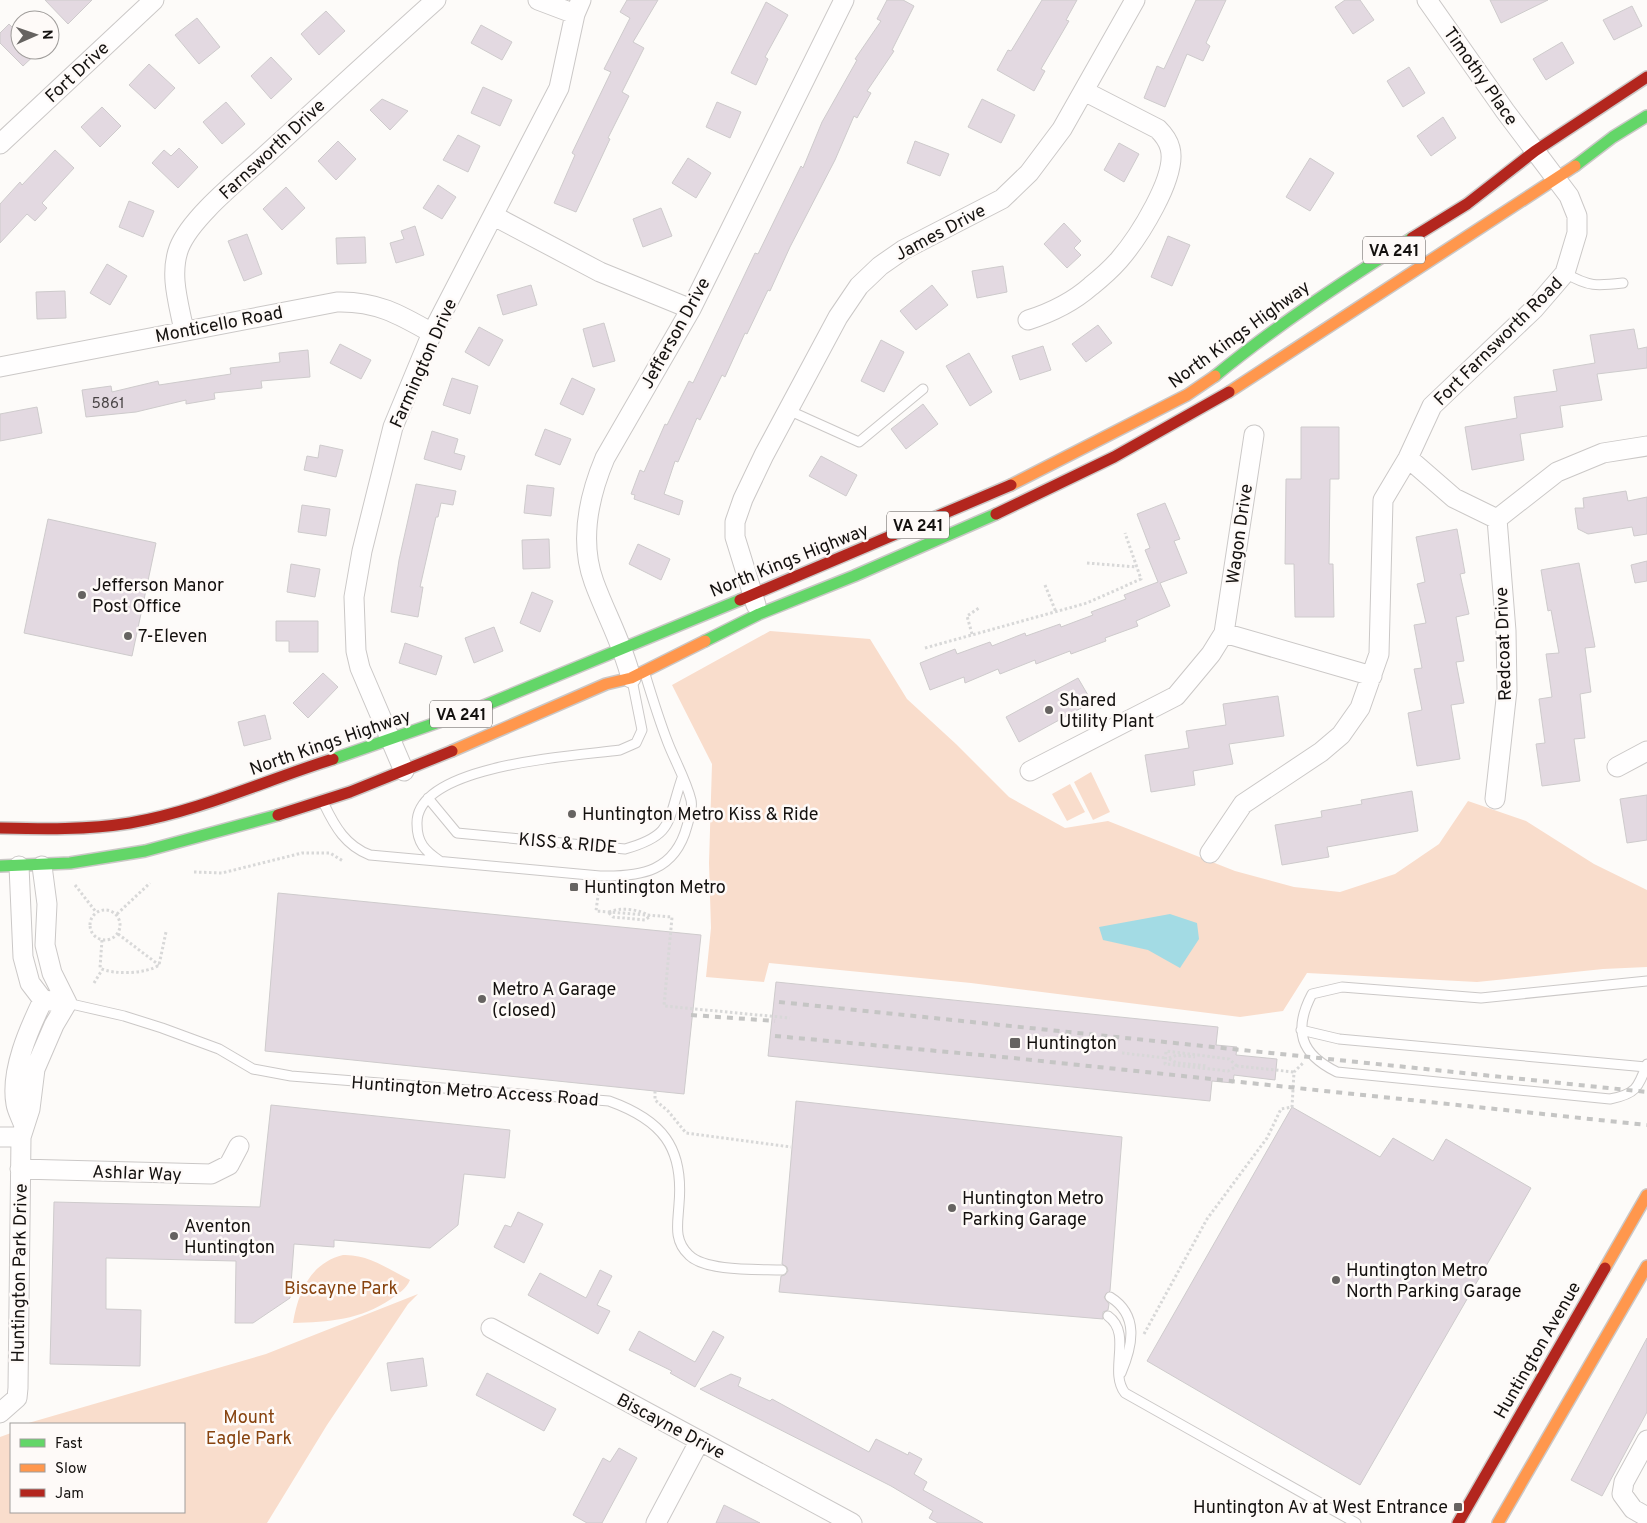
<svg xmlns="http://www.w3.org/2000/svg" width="1647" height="1523" font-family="Overpass,sans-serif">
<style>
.green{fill:#f9ddcc}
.water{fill:#a3dbe4}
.building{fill:#e3d9e1;stroke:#cecbcc}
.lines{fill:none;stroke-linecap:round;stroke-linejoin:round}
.lane-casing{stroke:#cbc8c7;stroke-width:11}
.street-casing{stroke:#cbc8c7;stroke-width:21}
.fast-casing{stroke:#cbc8c7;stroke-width:14}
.slow-casing{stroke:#cbc8c7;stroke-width:14}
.jam-casing{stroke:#cbc8c7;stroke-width:14}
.path{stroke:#d8d8d8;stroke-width:3;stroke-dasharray:2.5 2.5;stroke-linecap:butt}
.lane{stroke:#fffefe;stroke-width:9}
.street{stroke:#fffefe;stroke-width:19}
.fast{stroke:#63d668;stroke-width:11}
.slow{stroke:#ff974d;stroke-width:11}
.jam{stroke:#b3261e;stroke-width:11}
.rail{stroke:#c5c5c4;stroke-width:4;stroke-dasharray:6 6;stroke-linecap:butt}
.poi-dot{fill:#666361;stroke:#fefaf8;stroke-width:2}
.labels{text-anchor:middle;stroke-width:5;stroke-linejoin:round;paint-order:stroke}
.number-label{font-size:15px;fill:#484344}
.shield{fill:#fefaf8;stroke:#5a5755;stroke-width:1}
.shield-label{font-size:16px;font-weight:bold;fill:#14110f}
.street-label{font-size:18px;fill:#14110f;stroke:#fefaf8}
.poi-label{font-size:18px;fill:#14110f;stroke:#fefaf8;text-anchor:start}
.park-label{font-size:18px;fill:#87430f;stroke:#fefaf8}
</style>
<rect width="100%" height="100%" fill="#fdfbf9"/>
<!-- green -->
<path class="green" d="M770,631L870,639L907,699L956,744L1009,797L1065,828L1108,821L1235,871L1294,887L1340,892L1395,874L1439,844L1468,801L1526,821L1594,864L1647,890V967L1603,969L1477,982L1307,973L1283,1011L1240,1017L971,983L769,963L764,982L706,977L711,928L709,863L712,764L672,685Z
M1091,772L1110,812L1093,820L1074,782Z
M1070,784L1085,812L1067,821L1052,794Z
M343,1255C368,1254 388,1269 410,1280C406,1289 399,1293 391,1299C360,1320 329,1322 293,1323C298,1293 310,1263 343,1255Z
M418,1294L408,1304L327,1425L267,1523H0V1437L11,1433V1512H184V1424H25L266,1354Z"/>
<!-- water -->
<path class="water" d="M1170,914L1197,923L1199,939L1180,968L1148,950L1103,940L1099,927Z"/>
<!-- building -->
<path class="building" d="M45,0H92L68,24Z
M627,0H658L633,42L644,48L622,92L629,96L608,138L610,139L576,212L554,203L575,155L572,153L611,72L604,69L630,18L620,12Z
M887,0H903L914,6L892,50L894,51L867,91L871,93L857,118L854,116L835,160L790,247L770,291L768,290L747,334L745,333L725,377L722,375L700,420L697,418L678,462L675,461L664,494L683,501L679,515L634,499L635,495L631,494L640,470L644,472L665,424L667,425L689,381L693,383L755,253L758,254L801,166L803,168L822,122L857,60L855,59L881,21L877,19Z
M1042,0H1077L1066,20L1069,21L1041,69L1045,71L1034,91L997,70L1008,50L1011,51Z
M1196,0H1226L1206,43L1210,46L1203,61L1187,54L1165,107L1144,98L1157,66L1164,69Z
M1345,0H1360L1374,20L1353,34L1335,7Z
M1490,0H1548L1501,23Z
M766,2L788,15L765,57L768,59L756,85L731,73Z
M1632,6L1642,26L1614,40L1603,20Z
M326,11L345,31L319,55L301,34Z
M197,18L220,47L199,64L175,35Z
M9,24L20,35V50H40L23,66L0,43V33Z
M481,25L512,42L502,60L471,43Z
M1562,42L1574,63L1546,80L1533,59Z
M271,57L292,79L271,99L251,76Z
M149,64L175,88L155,109L129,85Z
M1409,67L1425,93L1403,107L1387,81Z
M483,87L512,100L500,126L471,113Z
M382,99L408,111L390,130L370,110Z
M982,99L1015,115L1001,143L968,127Z
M226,102L245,124L222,144L203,122Z
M717,102L741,112L730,138L706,127Z
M102,107L121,126L100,147L81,127Z
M1443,117L1456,138L1431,156L1417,136Z
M458,135L480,146L468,172L443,160Z
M338,141L356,159L336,180L318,161Z
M915,141L949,154L940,176L907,163Z
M1119,143L1139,154L1124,182L1104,170Z
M179,148L198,167L178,188L152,163L164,150L171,156Z
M55,150L74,168L42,203L47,208L35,221L27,214L0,243V204L20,182L22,185Z
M688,158L711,173L696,198L672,183Z
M1310,158L1334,173L1310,211L1286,197Z
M438,185L456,197L442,219L423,208Z
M286,187L305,208L282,230L263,209Z
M129,201L154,211L143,237L119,227Z
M661,208L672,236L643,247L633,219Z
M1064,223L1081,241L1074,248L1081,255L1067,268L1044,244Z
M415,226L424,255L396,263L390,243L404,239L401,231Z
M247,234L262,274L244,281L228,241Z
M1168,236L1190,245L1172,286L1151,277Z
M365,237L366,263L337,264L336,238Z
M107,264L127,276L110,305L90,293Z
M1003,266L1007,292L977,298L972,271Z
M531,285L537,305L503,315L497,295Z
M932,285L948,305L916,330L900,311Z
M65,291L66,318L37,319L36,292Z
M604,323L615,361L593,367L583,329Z
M1098,325L1112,343L1086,362L1072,344Z
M479,327L503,340L489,366L465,352Z
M1634,329L1638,349L1647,347V368L1597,374L1602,400L1560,406L1563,427L1520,434L1524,460L1472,470L1465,427L1517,418L1514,397L1557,391L1553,370L1595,363L1590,335Z
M881,340L904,352L884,392L861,381Z
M340,344L371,360L361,379L330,363Z
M1043,346L1051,370L1020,380L1012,356Z
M308,350L310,377L261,381L262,388L214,393L215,399L186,404V400L136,412L86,417L82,390L111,386L112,392L158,381L159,385L231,374L230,368L280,362L279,353Z
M969,353L992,392L970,406L946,366Z
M452,378L478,386L470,414L443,405Z
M572,378L595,389L583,415L560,404Z
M923,404L938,424L906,449L891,429Z
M37,407L42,433L0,441V414Z
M1301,427H1339V479H1330L1329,564H1333L1334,617H1295L1294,564H1285L1286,479H1301Z
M545,429L571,439L560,465L535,455Z
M432,431L458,439L454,453L465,456L461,470L424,459Z
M320,445L343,450L336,477L304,470L307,456L318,458Z
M821,456L857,475L846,496L809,476Z
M416,484L456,491L453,505L441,503L438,517H436L420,587H423L418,617L391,612L399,560Z
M527,485L554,488L551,516L524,513Z
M1626,491L1628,501L1647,497V534L1634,536L1632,527L1588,534L1578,529L1575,508H1584L1583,498Z
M1165,503L1180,539L1174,541L1187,573L1160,583L1170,606L1136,621L1138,626L1105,638L1106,641L1071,654L1070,651L1036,664L1035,660L1000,674L998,669L965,683L964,677L930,690L920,663L955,649L957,654L990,642L992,646L1025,633L1026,636L1060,624L1061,627L1093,615L1091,612L1126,599L1124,595L1158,582L1145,550L1150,548L1137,514Z
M302,505L330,509L326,536L298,532Z
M48,519L156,543L132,656L24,633Z
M1457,529L1465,573L1460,574L1469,614L1456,617L1464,661L1456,662L1464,703L1451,705L1460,759L1417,766L1408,713L1422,710L1414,669L1422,668L1414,625L1426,623L1417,584L1425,582L1416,537Z
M549,539L550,568L523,569L522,540Z
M638,544L670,559L661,580L629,564Z
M1647,561V581L1635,583L1631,565Z
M1579,563L1595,647L1585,648L1591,692L1580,694L1585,738L1574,739L1580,781L1542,786L1536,744L1545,743L1539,699L1552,697L1546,654L1559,653L1551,610L1548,611L1541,570Z
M291,564L320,569L315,597L287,592Z
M532,592L553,601L540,632L520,623Z
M276,621H318V652H289V641H276Z
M494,627L503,651L474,663L465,638Z
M405,643L442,656L436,675L399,663Z
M323,673L338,687L308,718L293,703Z
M1078,678L1092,702L1019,742L1006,717Z
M1278,696L1284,736L1229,744L1233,764L1193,771L1195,785L1151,792L1145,755L1189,748L1186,731L1226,725L1223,704Z
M265,715L271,739L244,746L238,722Z
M1412,791L1418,831L1327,847L1329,857L1282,865L1275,825L1322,817L1321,811L1362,804L1361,800Z
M1647,795V840L1627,843L1620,799Z
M278,893L701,935L684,1094L265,1051Z
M776,982L1218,1027L1216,1045L1237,1047L1236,1055L1277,1059L1275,1080L1234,1075L1233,1083L1212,1081L1210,1101L768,1056Z
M796,1101L1122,1137L1110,1291L1104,1297L1109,1304L1108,1310L1103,1312V1319L779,1292L781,1276L785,1275L788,1271L787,1267L782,1264Z
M271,1105L510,1130L505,1178L464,1174L458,1225L430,1248L334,1240V1247L294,1244L290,1298L253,1323H235L236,1261L106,1258V1309L141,1310L140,1366L50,1364L54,1202L260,1207Z
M1292,1107L1380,1157L1393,1138L1433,1161L1446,1139L1531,1188L1360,1485L1147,1361Z
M518,1212L543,1224L524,1263L494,1247L505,1225L511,1227Z
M600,1270L612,1276L597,1305L610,1311L598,1334L528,1295L540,1273L586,1298Z
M639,1331L695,1362L713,1331L724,1337L695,1387L670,1373L672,1371L629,1350Z
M1647,1338V1412L1602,1496L1571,1480Z
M423,1358L427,1386L391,1391L387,1363Z
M487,1373L556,1409L544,1431L476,1395Z
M731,1374L741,1378L738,1386L770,1401L772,1399L869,1452L876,1439L908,1455L909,1452L922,1459L914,1474L927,1482L923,1490L983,1523H938L929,1518L933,1511L891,1486L700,1389Z
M619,1448L637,1458L602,1523H587L573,1515L603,1458L610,1462Z
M724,1505L760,1523H716Z"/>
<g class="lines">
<!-- lane casing -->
<g class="lane-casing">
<path id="lane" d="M1565,273C1589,287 1597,286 1623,283
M788,410L859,442L923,389
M428,798L457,833L625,849C674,835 667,822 682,778
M324,804C335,827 346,846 370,855L600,876C642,877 675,871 687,826C689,819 693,808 691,800C686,780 675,761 668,743C659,720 652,697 645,674
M440,861C425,851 417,843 417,824C415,764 577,756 620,750L636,743L642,730L632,680
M1647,981L1481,998L1342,987L1312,994C1293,1030 1300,1054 1337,1072L1610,1099C1636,1094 1638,1088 1647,1064
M67,1003L124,1016L162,1028L219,1049L253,1069L291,1076L609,1101C662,1120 684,1147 679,1204C678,1223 673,1240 689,1255C706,1272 759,1269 782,1270
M1301,1030L1339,1039L1646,1067
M1110,1297C1139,1315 1133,1345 1121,1373
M1108,1316C1133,1334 1108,1371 1125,1393L1356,1523"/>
</g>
<!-- street casing -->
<g class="street-casing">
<path id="street" d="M538,0L575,14
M0,144L154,0
M494,216L600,272L691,309
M1028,320C1050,313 1074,301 1091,286C1101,278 1111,269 1119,260C1138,238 1178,176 1170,148C1168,140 1163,134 1158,129L1084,91
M184,331C179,304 169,275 179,248C191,217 241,178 267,154C323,103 379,51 436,0
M0,367L337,302C376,301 399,314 432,333
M1408,458L1454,498L1497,519
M756,605L735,537V522L743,499L764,455L838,317L859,286L880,266L903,250L1002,199L1029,173L1062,129L1135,0
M1224,633L1372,676
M631,678C622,642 606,615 594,582C579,541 589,496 605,458L691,309L844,0
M1617,767L1647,751
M404,771L360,668L356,651L354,597L362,551L393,427L432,333L559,88L575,14L581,0
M1030,771L1176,696L1211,654L1224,633L1254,435
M1495,799L1507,690L1506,631L1497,519L1557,472L1603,453L1647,446
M1210,853L1243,804L1321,752L1341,735L1360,708L1379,654L1383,500L1408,458L1432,406L1534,309L1565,273L1577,233V216L1569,196L1505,111L1427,0
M19,866L23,957L30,983L43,1000L67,1003
M42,866L47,904L45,945L52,973L67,1003
M24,1126C22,1119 17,1111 16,1104C10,1071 29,1029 43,1000
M0,1137H21
M20,1169L211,1174L229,1165L239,1146
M491,1328L852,1523
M0,1413L17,1398L18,1388L21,1137L30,1109L35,1069L54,1025L67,1003
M1647,1440L1624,1482L1622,1494L1633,1509L1647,1517
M656,1523L699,1442"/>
</g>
<!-- fast casing -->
<g class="fast-casing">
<path id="fast" d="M1575,166L1613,137L1647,116
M1215,376C1277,325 1344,281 1412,238
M705,641L759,614L854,576L996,514
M333,759L476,709L740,600
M0,866L70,863L145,851L278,815"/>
</g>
<!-- slow casing -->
<g class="slow-casing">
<path id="slow" d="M1229,392L1575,166
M1011,485L1187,395L1215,376
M452,751L606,684L631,678L705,641
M1605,1268L1647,1195
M1498,1523L1647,1266"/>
</g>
<!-- jam casing -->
<g class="jam-casing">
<path id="jam" d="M1412,238L1467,204L1535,151L1647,77
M996,514L1114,457L1229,392
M740,600L1011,485
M278,815L350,792L452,751
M0,828C43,829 87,830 130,823C200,811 266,780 333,759
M1458,1523L1605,1268"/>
</g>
<!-- path -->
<path class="path" d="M1087,563L1137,567
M1045,585L1056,612
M972,634L967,616L979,608
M925,648L1087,603L1141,579L1125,533
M194,872L222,873L302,853H330L343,861
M75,885L96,912
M599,888L596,911L672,917L664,1006L790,1018
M90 925a15 15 0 1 1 30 0a15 15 0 1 1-30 0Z
M609,912C619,907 642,909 650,917
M609,913L613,917L645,920L649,917
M117,914L150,883
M118,934L159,965
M102,940L100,968C112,975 147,974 159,965L166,932
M94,983L102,970
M1122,1053L1166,1058
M1169,1058L1177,1055L1195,1057
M1169,1059L1177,1063L1207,1066
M1237,1066L1229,1059L1166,1051L1165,1064L1228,1071L1237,1066L1294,1072
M655,1091V1100L668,1111L686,1133L791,1147
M1144,1334L1207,1219L1267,1138L1281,1109L1292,1107L1294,1072L1304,1062"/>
<!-- lane -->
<use href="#lane" class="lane"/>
<!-- street -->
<use href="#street" class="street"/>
<!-- fast -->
<use href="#fast" class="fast"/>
<!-- slow -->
<use href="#slow" class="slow"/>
<!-- jam -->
<use href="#jam" class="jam"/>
<!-- rail -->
<path class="rail" d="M779,1002L1647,1092
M691,1015L775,1021
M775,1036L1013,1058L1647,1125"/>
</g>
<!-- markers -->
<g class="poi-dot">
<circle cx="82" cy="595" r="5"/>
<circle cx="128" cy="636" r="5"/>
<circle cx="1049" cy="710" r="5"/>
<circle cx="572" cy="814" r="5"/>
<rect x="569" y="882" width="10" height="10" rx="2.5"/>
<circle cx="482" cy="999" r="5"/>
<rect x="1009" y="1037" width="12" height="12" rx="2.5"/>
<circle cx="952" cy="1208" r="5"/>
<circle cx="174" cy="1236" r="5"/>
<circle cx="1336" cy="1280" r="5"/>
<rect x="1453" y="1502" width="10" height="10" rx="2.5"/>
</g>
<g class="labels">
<!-- number labels -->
<g class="number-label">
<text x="108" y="408">5861</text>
</g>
<!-- shield labels -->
<g class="shield">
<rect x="1363" y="236.5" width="62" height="27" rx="4"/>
<rect x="887" y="511.5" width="62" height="27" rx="4"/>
<rect x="430" y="700.5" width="62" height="27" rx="4"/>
</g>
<g class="shield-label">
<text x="1394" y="256">VA 241</text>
<text x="918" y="531">VA 241</text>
<text x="461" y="720">VA 241</text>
</g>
<!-- street labels -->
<g class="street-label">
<text transform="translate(77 72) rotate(-43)" y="6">Fort Drive</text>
<text transform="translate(1481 76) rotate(55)" y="6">Timothy Place</text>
<text transform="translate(272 149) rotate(-43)" y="6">Farnsworth Drive</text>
<text transform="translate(940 232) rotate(-28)" y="6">James Drive</text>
<text transform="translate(219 324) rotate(-11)" y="6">Monticello Road</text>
<text transform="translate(675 333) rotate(-61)" y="6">Jefferson Drive</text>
<text transform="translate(1239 334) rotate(-36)" y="6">North Kings Highway</text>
<text transform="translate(1498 341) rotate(-45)" y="6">Fort Farnsworth Road</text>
<text transform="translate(423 363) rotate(-66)" y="6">Farmington Drive</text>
<text transform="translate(1239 534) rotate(-82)" y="6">Wagon Drive</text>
<text transform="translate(789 560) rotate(-22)" y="6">North Kings Highway</text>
<text transform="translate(1503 644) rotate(-92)" y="6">Redcoat Drive</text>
<text transform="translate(330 742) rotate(-19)" y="6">North Kings Highway</text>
<text transform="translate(568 843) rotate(5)" y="6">KISS &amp; RIDE</text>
<text transform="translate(475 1091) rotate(4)" y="6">Huntington Metro Access Road</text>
<text transform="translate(137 1173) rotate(2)" y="6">Ashlar Way</text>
<text transform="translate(19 1273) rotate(-89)" y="6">Huntington Park Drive</text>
<text transform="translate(1537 1350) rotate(-60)" y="6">Huntington Avenue</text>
<text transform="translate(671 1426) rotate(28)" y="6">Biscayne Drive</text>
</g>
<!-- poi labels -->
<g class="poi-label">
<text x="92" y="591">Jefferson Manor<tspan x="92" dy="21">Post Office</tspan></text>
<text x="138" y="642">7-Eleven</text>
<text x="1059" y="706">Shared<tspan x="1059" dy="21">Utility Plant</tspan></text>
<text x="582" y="820">Huntington Metro Kiss &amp; Ride</text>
<text x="584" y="893">Huntington Metro</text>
<text x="492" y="995">Metro A Garage<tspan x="492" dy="21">(closed)</tspan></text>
<text x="1026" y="1049">Huntington</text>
<text x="962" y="1204">Huntington Metro<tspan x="962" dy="21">Parking Garage</tspan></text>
<text x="184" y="1232">Aventon<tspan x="184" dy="21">Huntington</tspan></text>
<text x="1346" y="1276">Huntington Metro<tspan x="1346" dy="21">North Parking Garage</tspan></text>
<text x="1448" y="1513" text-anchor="end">Huntington Av at West Entrance</text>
</g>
<!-- park labels -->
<g class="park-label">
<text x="341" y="1294">Biscayne Park</text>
<text x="249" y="1423">Mount<tspan x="249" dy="21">Eagle Park</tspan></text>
</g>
</g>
<!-- legend -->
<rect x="10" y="1423" width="175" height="90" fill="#fefaf8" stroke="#a09d9b"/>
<rect x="20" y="1439" width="25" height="8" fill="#63d668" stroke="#a09d9b"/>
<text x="55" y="1448" font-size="15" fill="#14110f">Fast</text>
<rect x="20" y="1464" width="25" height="8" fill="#ff974d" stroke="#a09d9b"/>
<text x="55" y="1473" font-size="15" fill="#14110f">Slow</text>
<rect x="20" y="1489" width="25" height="8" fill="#b3261e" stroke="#a09d9b"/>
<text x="55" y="1498" font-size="15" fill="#14110f">Jam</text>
<!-- north arrow -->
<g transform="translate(35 35) rotate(88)"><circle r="24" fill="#fefaf8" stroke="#a09d9b"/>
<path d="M0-4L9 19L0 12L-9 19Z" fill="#666361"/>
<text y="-8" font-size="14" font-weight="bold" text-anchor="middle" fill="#14110f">N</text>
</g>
</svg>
